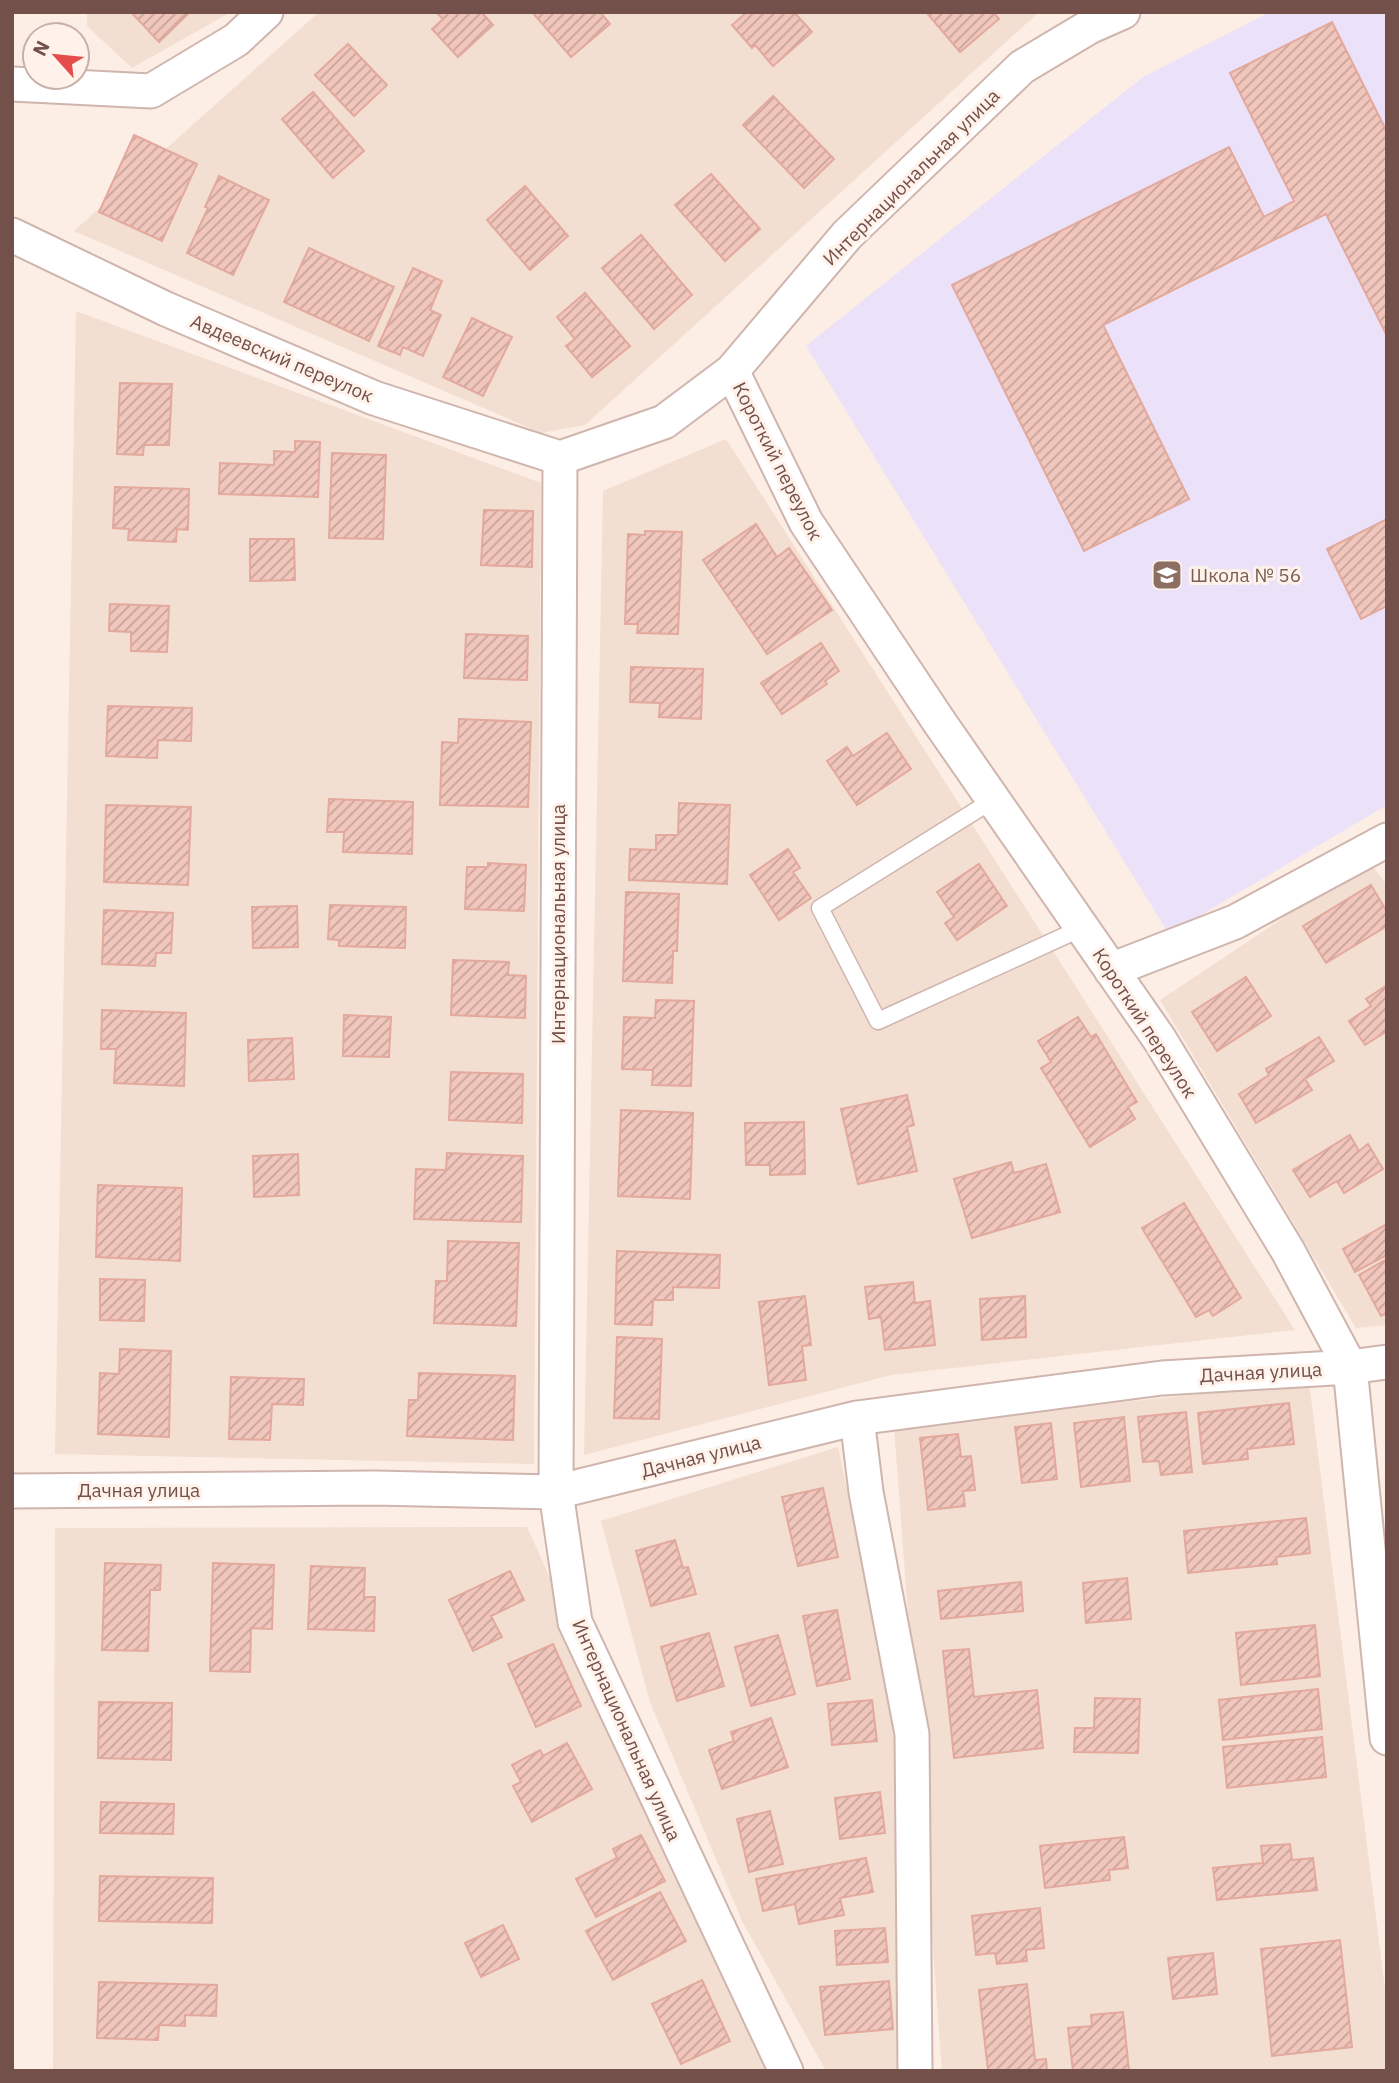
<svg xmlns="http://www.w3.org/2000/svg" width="1399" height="2083" font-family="'IBM Plex Sans',sans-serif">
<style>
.residential{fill:#f3ded2}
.education{fill:#ebe1f8}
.building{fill:url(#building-hatch);stroke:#e3a99d;stroke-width:2}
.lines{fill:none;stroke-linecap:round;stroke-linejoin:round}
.service-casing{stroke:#cfb5ae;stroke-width:19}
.minor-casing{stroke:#cfb5ae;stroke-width:37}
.service{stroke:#fff;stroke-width:16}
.minor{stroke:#fff;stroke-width:33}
.labels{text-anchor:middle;stroke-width:6;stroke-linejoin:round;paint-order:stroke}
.street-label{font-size:19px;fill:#74504a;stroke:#fff2ea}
.education-label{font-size:19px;fill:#785e54;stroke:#fff2ea;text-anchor:start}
</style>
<defs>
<pattern id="building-hatch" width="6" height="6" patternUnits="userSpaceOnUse" patternTransform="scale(1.75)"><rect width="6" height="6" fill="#f1c6bc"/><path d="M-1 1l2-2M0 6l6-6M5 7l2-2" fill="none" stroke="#c8a39b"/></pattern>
</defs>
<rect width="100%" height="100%" fill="#fceee4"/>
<!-- residential -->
<path class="residential" d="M87,12H231L132,68L87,26Z
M319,12H1039L585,425L541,433L74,231Z
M76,311L541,483L534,1464L55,1454Z
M726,439L1295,1330L891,1375L584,1455L603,491Z
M1369,861L1387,885V1325L1356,1328L1160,1000Z
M1309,1382L1387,2005V2071H942L894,1427Z
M838,1447L895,1720L905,2071H826L742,1921L650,1702L601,1521Z
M527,1527L773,2071H53L55,1528Z"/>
<!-- education -->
<path class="education" d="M1270,12H1387V805L1169,934L806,346L1143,77Z"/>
<!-- building -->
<path class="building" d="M131,12H190L159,42Z
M436,12H486L483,14L493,25L458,57L432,29L443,19Z
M532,12H600L610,24L571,57Z
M747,12H794L812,32L773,66L755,45L752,48L732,25Z
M926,12H993L999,19L960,52Z
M1332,22L1387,132V336L1326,214L1103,325L1189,499L1084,551L952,285L1229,147L1264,217L1294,201L1230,73Z
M348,44L387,85L354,116L315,75Z
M313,92L364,151L333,178L282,119Z
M773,96L834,159L804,188L743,125Z
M134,135L197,164L162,241L99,212Z
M711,174L760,229L725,261L675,205Z
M219,176L269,200L233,275L187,253L208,208L205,207Z
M525,186L568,236L530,270L487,220Z
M641,235L692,295L654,329L602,268Z
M309,248L394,287L369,341L284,302Z
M413,268L442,281L430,310L441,315L423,356L403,347L400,355L378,346Z
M585,293L630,346L592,377L566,346L575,339L557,317Z
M472,318L512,337L483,396L443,377Z
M120,383L172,384L169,445H144L143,455L117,454Z
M295,441L320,442L318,497L219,494L220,463L274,465V451L295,452Z
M332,453L386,455L383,539L329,538Z
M115,487L189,489L188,530L177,529L176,542L128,540L129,529L113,528Z
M484,510L533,511L532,567L481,565Z
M1387,519V606L1361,619L1327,549Z
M756,524L777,557L789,548L832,610L767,654L703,560Z
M645,531L682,532L678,634L637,633L638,624H625L628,534L645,535Z
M250,539H294L295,580L250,581Z
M110,604L169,606L167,652L131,651V632L109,631Z
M466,634L528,636L527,680L464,678Z
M821,643L839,671L825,681L827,684L782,714L761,683Z
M631,667L703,669L701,719L659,717L660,703L630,702Z
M108,706L192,708L191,741L158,740L157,758L106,756Z
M459,719L531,722L528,807L440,805L442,742L458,743Z
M887,733L911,769L857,805L827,761L847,747L853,756Z
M329,799L413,802L412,854L343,852L344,832H327Z
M679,803L730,805L727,884L629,880L630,849L656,850V835H678Z
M106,805L191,807L188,885L104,882Z
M788,849L800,868L793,872L811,898L779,920L750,875Z
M488,863L526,865L524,911L465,909L467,867H488Z
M979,864L1007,906L957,940L945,923L954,917L937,892Z
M1371,885L1387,912V926L1326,963L1303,926Z
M626,892L679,894L677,951H673L672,983L623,981Z
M330,905L406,907L405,948L339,946V940L328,939Z
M297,906L298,947L253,948L252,907Z
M104,910L173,913L171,953H156L155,966L102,964Z
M453,960L509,962L508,975L526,976L525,1018L451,1015Z
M1246,977L1271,1016L1217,1051L1192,1012Z
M1387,985V1031L1365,1045L1349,1021L1371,1006L1366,999Z
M656,1000L694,1001L691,1086L652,1085L653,1070L622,1069L624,1017L655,1018Z
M102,1010L186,1013L184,1086L114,1083L116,1049H101Z
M344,1015L391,1017L389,1057L343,1056Z
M1078,1017L1091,1037L1096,1034L1137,1102L1128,1107L1135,1119L1090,1147L1041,1068L1051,1062L1038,1041Z
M1319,1037L1334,1061L1305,1079L1312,1090L1256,1123L1239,1094L1269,1075L1266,1069Z
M292,1038L294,1079L249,1081L248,1040Z
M451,1072L523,1074L522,1123L449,1120Z
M907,1095L914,1125L907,1127L917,1171L858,1184L841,1109Z
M621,1110L693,1113L690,1199L618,1196Z
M804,1122L805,1174L770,1175V1165H746L745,1123Z
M1350,1135L1359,1151L1368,1144L1383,1169L1344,1193L1337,1181L1310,1197L1293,1170Z
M447,1153L523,1156L521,1222L414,1219L416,1169L446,1170Z
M298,1154L299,1195L254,1197L253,1156Z
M1011,1162L1014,1173L1046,1164L1060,1212L972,1238L954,1179Z
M98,1185L182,1188L180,1261L96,1257Z
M1184,1203L1241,1298L1213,1316L1209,1310L1196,1317L1142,1228Z
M1387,1224V1255L1355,1272L1343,1249Z
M448,1241L519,1243L516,1326L434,1323L436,1281H447Z
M617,1251L720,1255L719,1288L673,1287V1300H653L652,1325L615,1324Z
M1387,1259V1313L1381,1316L1359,1275Z
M100,1279L145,1280L144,1321L100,1320Z
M913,1282L915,1303L930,1301L935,1345L885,1350L881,1317L869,1319L865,1287Z
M805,1296L811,1345L802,1346L806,1380L769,1385L759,1302Z
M1025,1296L1026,1337L982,1340L980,1299Z
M617,1337L662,1339L659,1419L614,1418Z
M120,1349L171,1351L169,1437L98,1434L100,1373L119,1374Z
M419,1373L515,1376L513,1440L407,1436L409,1400H418Z
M231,1377L304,1379L303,1405L272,1404L270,1440L229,1439Z
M1289,1403L1294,1444L1247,1449L1248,1459L1203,1464L1198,1413Z
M1186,1412L1192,1472L1161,1475L1159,1461L1143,1462L1138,1417Z
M1124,1417L1130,1481L1081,1487L1074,1423Z
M1051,1423L1057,1479L1022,1483L1015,1427Z
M958,1434L961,1457L971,1456L975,1490L963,1491L965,1506L928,1510L920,1438Z
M823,1488L838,1557L798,1566L782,1497Z
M1306,1518L1310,1553L1276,1557L1277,1564L1188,1573L1184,1531Z
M675,1540L683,1568L688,1567L696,1594L651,1606L636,1551Z
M105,1563L161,1565L160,1590H150L148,1651L102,1650Z
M213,1563L274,1565L272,1629L251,1628L250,1672L210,1671Z
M311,1566L365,1568L364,1597H375L374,1631L308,1629Z
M510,1571L524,1600L491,1616L502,1637L473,1651L449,1600Z
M1127,1578L1131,1619L1086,1623L1083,1583Z
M1021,1582L1023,1611L941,1619L938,1591Z
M837,1610L850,1679L817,1686L803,1616Z
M1315,1625L1320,1676L1241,1685L1236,1633Z
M709,1633L724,1686L677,1701L661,1647Z
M778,1635L795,1694L751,1706L735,1647Z
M553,1644L581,1706L536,1727L508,1664Z
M969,1649L974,1697L1037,1690L1043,1748L954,1758L943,1651Z
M1318,1689L1322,1729L1223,1740L1219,1700Z
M1095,1698L1140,1699L1138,1753L1074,1752L1075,1728H1094Z
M872,1700L877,1741L832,1745L828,1704Z
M99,1702L172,1703L171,1760L98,1758Z
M771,1718L788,1767L722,1789L709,1750L734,1741L731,1732Z
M1322,1737L1326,1777L1227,1788L1223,1747Z
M567,1743L592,1789L532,1822L513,1786L521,1782L512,1765L540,1750L543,1756Z
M880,1792L885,1833L840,1839L835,1798Z
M101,1802L174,1804L173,1834L100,1833Z
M770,1811L783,1864L749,1872L737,1819Z
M641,1835L665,1881L596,1917L576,1879L617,1858L613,1849Z
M1124,1837L1128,1868L1109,1870L1110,1880L1045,1888L1040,1846Z
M1290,1844L1292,1860L1313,1858L1317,1890L1217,1900L1213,1868L1263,1863L1261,1846Z
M866,1858L873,1892L840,1898L844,1915L799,1924L795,1904L763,1911L756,1879Z
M100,1876L213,1878L212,1923L99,1921Z
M660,1892L686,1941L613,1980L586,1931Z
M1040,1908L1044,1948L1026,1950L1027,1961L997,1964L995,1953L976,1955L972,1916Z
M503,1925L519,1959L481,1977L465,1943Z
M885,1928L888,1962L837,1965L835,1931Z
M1340,1940L1352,2047L1272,2056L1261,1949Z
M1213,1953L1217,1994L1173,1999L1168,1958Z
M702,1980L730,2041L681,2064L652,2004Z
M889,1981L893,2029L825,2035L820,1987Z
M99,1982L217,1985L216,2016L185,2015V2026L159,2025L158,2040L97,2038Z
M1027,1984L1035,2060L1046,2059L1047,2071H988L979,1990Z
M1123,2012L1129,2071H1073L1068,2028L1092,2026L1091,2015Z"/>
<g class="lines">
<!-- service casing -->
<g class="service-casing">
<path id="service" d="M993,800L820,908L878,1021L1082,928"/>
</g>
<!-- minor casing -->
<g class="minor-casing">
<path id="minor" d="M12,84L151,91L236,40L266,12
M12,235L166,309L374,398L560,458
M732,371L806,522L940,723L1160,1040L1288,1251L1350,1367L1387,1738
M1111,970L1235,922L1387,840
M857,1418L866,1492L912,1734L915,2071
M12,1491L375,1488L556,1492L857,1418L1162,1378L1350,1367L1387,1362
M786,2071L575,1622L556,1492L560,458L664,422L732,371L847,235L1022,67L1089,27L1123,12"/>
</g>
<!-- service -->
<use href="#service" class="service"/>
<!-- minor -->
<use href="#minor" class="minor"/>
</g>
<!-- icons -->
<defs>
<g id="school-square" transform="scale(1.575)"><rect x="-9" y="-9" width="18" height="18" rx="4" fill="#8d6e63" stroke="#fff2ea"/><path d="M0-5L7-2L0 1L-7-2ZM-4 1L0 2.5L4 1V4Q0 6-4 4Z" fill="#fff"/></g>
</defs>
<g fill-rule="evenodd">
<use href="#school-square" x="1167" y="575"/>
</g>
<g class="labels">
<!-- street labels -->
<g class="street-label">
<text transform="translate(911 177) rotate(-45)" y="7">Интернациональная улица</text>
<text transform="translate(282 358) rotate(23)" y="7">Авдеевский переулок</text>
<text transform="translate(778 461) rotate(63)" y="7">Короткий переулок</text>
<text transform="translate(558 924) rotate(-90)" y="7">Интернациональная улица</text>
<text transform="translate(1145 1023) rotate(57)" y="7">Короткий переулок</text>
<text transform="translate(1261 1372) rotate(-3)" y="7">Дачная улица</text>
<text transform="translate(701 1456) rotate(-14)" y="7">Дачная улица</text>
<text x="139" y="1497">Дачная улица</text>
<text transform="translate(627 1730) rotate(66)" y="7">Интернациональная улица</text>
</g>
<!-- education labels -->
<g class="education-label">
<text x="1190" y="582">Школа № 56</text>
</g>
</g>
<!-- border -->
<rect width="1399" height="2083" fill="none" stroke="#74504a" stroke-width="28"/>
<!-- north arrow -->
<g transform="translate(56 56) rotate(297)"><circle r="33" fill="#fff2ea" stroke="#c7b1aa" stroke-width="2"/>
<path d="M0-5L12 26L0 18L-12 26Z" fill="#e44d4b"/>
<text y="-10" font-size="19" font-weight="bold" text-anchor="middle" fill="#74504a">N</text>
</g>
</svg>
